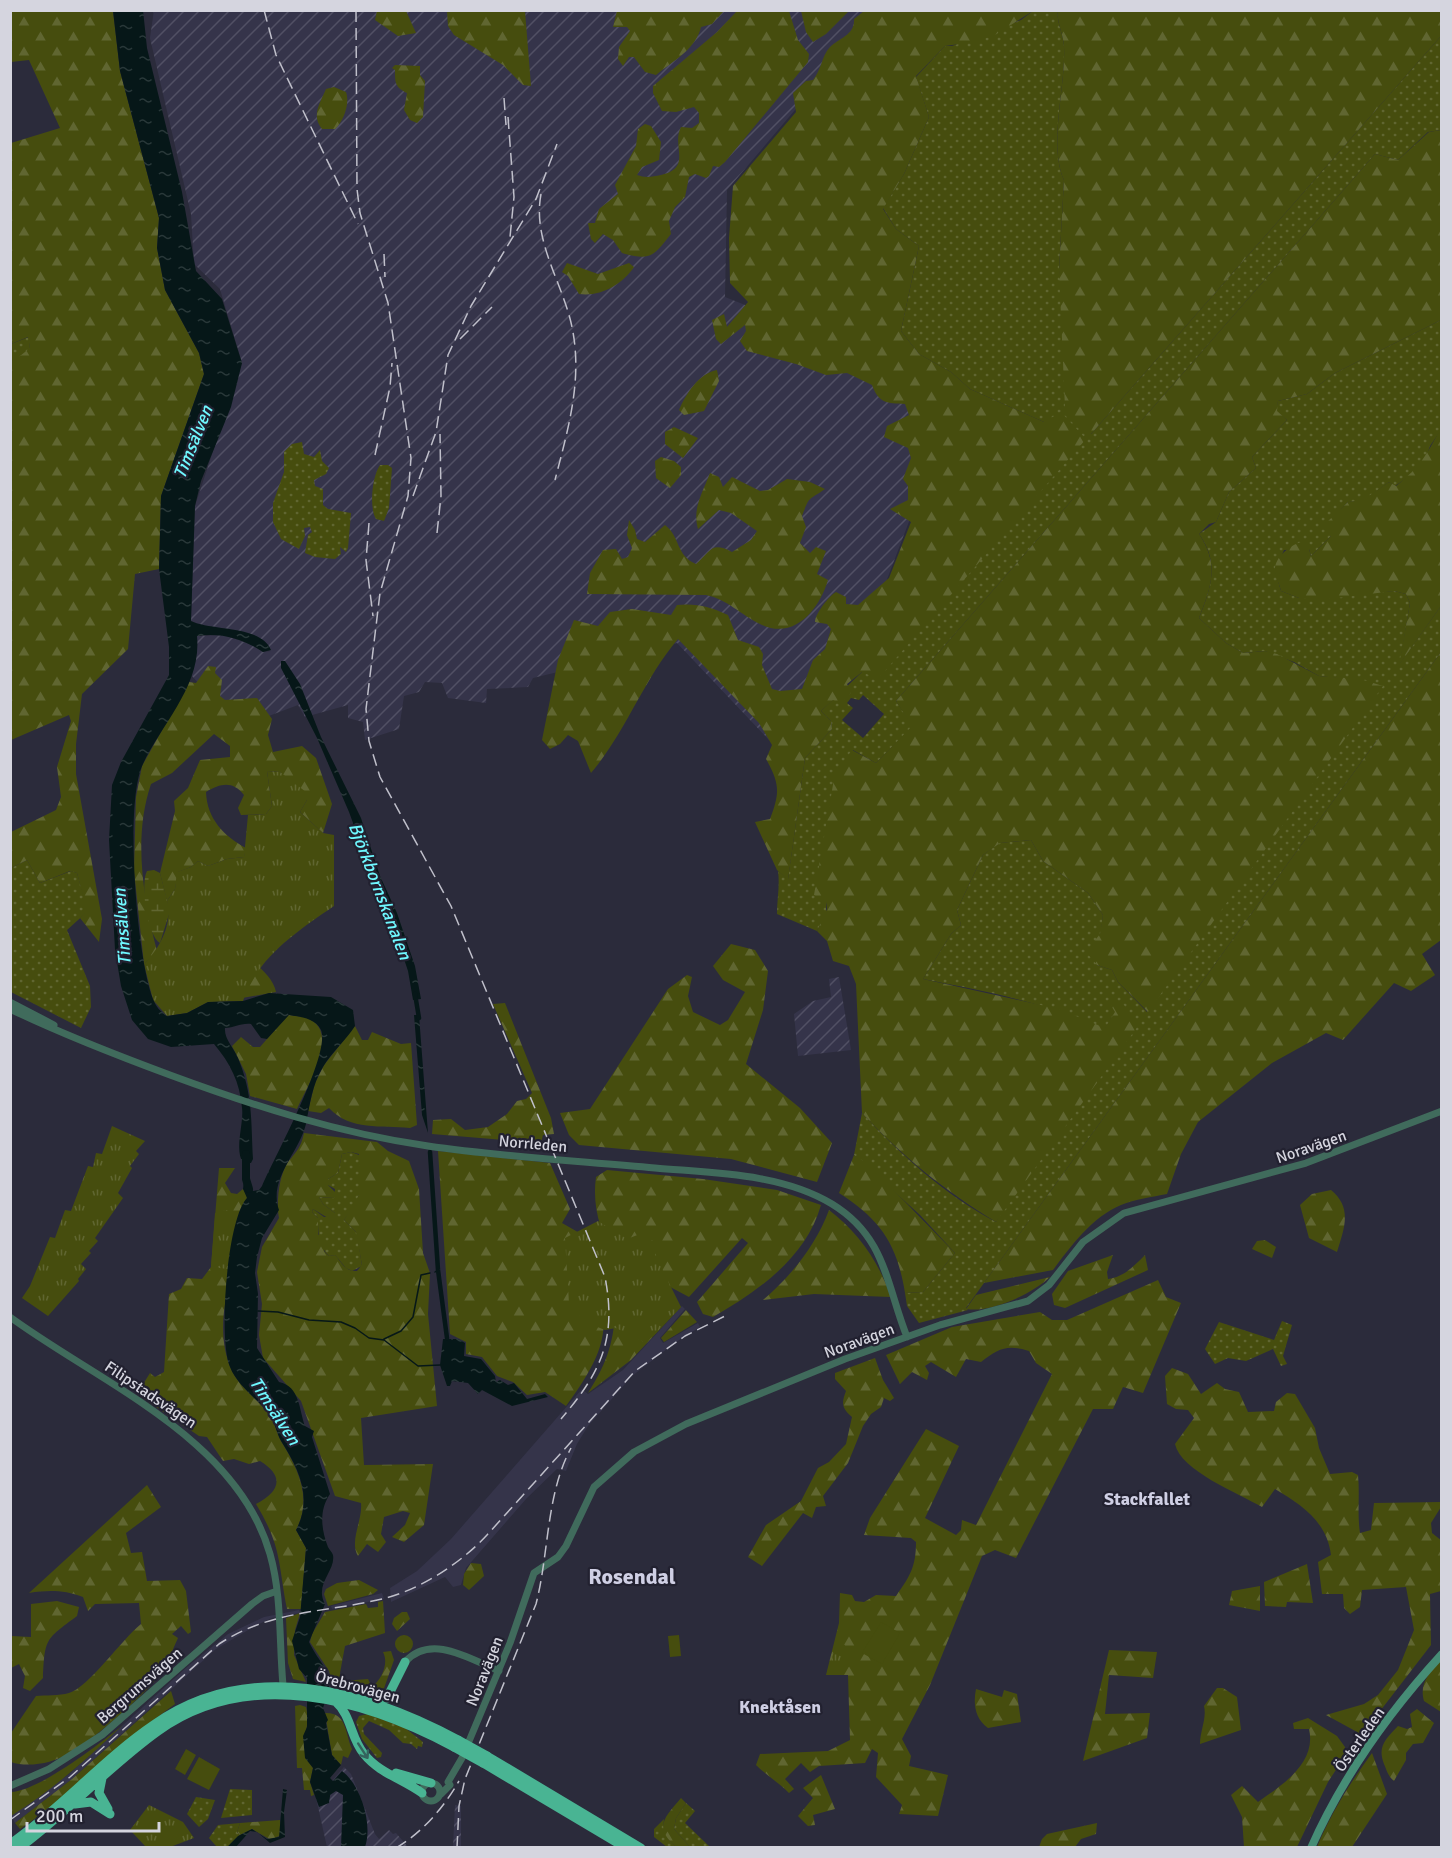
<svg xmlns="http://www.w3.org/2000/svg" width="1452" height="1858" font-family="Signika,sans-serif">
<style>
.built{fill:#35344a}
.industrial{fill:url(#industrial-furrows)}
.grass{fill:url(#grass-dots);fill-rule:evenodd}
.forest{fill:url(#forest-firs);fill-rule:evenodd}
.wetland{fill:url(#wetland-marsh)}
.park{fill:url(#park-tufts)}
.pitch{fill:#464d0e}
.water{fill:url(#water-ripples)}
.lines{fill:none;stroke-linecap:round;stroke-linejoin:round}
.stream{stroke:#061718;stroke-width:1.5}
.canal{stroke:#061718;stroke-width:4.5}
.river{stroke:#061718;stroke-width:8}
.tertiary{stroke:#406b5c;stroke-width:7}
.secondary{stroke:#468d76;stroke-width:8}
.trunk{stroke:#49b493;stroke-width:9}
.rail{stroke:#c0c0cb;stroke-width:1.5;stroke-dasharray:12 6;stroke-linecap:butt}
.trunk-bridge{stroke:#49b493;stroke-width:9}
.oneway{stroke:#34635d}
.labels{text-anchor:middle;stroke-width:4.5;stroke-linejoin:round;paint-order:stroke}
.street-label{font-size:16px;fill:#d5d5df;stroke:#222130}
.water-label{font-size:18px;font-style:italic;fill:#6ff8ff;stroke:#222130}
.neighbourhood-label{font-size:18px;font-weight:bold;fill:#cfcfe4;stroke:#222130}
.district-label{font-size:22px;font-weight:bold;fill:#cfcfe4;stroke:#222130}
</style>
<defs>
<pattern id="industrial-furrows" width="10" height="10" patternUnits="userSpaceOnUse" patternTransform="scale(1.5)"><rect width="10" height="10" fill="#35344a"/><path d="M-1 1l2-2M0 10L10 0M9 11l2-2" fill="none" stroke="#515064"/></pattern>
<pattern id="grass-dots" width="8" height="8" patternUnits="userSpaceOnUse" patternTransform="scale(1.5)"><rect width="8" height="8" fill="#464d0e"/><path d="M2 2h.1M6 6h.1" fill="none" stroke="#606631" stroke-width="1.8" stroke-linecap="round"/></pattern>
<pattern id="forest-firs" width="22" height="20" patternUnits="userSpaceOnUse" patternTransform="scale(1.5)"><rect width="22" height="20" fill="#464d0e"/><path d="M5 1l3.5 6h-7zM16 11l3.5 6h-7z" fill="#606631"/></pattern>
<pattern id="wetland-marsh" width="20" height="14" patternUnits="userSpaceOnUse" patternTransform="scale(1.5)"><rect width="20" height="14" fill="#464d0e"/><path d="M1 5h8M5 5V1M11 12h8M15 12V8" fill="none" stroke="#606631"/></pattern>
<pattern id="park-tufts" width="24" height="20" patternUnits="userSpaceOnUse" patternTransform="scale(1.5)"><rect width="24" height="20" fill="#464d0e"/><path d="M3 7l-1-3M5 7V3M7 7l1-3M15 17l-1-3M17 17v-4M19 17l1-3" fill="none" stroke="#606631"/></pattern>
<pattern id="water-ripples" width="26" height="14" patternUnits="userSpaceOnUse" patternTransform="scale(1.5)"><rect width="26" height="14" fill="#061718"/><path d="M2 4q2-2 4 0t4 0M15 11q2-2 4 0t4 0" fill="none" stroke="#293839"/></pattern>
</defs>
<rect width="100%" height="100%" fill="#2b2b3b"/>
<!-- built -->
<path class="built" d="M682,1306L685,1309L660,1338L663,1343L698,1323L700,1327L676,1342L632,1376L588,1426L577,1444L566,1471L557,1469L527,1498L466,1568L461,1585L453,1587L445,1577L391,1602L390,1588L417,1571L451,1539L582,1389L588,1394L623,1370Z
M382,1593L384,1599L332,1609L331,1606Z
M299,1610L300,1613L272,1618L257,1625L216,1649L72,1779L15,1823L11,1816L68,1775L187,1667L228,1634L264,1617Z"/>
<!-- industrial -->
<path class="industrial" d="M154,10L879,11L727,190L725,297L959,390L878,603L813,701L769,740L677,643L533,678L528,687L487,689L486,703L448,698L442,683L425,682L419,692L404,696L399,729L365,740L363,722L348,718V705L305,717L298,705L239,727L192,676L197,636L224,635L250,644L263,652L271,651L191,621L195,506L242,363L220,289L194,264L191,214L150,38Z
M839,977L851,1050L798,1056L794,1014L813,1001L831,997L829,979Z
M344,1767L351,1774L375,1834L379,1839L389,1830L393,1834L396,1833L408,1847H327L316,1798H329L332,1781Z
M455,1805L461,1806V1847H453Z"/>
<!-- grass -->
<path class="grass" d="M1033,11H1058C1056,22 1064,35 1064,47C1066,86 1048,145 1064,180L1059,270L1091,434L1441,36V130L1428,132L1398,160L1375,154L896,701L913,726L876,763L853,750L826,902V914L817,931L777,914C777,899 780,886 778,871L788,879L805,758L832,729L831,721L821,711L862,672L1044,422L970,389L951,372L919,354L901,331L919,246L896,229L883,208L904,174L929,117L916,77L945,46H952L1021,20ZM863,695L884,714L863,738L842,720L853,708L847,703L851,698L859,700Z
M1441,320V430L1430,446L1425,460L1415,472L1395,486L1389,482L1363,501L1348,502L1341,509L1331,536L1311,556L1309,549L1284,550L1275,571L1281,591L1299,598L1394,591L1406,594L1410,603L1400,663L1441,606V652L984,1283L966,1308L968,1310L919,1323L907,1306L905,1293L923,1292L955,1253L920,1215L854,1155L862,1113C901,1155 945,1195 996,1222L1115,1011L1105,1029C1043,1002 989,992 923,979L951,934L961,925L957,910L983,855L999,843L1031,840L1043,861L1088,893L1103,915L1097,965L1112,970L1118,982L1147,1012L1338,678L1319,676L1294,662L1265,651L1243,653L1226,643L1199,618C1211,588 1220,563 1199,534L1216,522L1229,492L1256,468L1252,457L1287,420L1276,411L1278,401L1307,394L1335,373Z
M29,337L30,349L11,364V344Z
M302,442L304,454L314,457L320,450L322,461L329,468L326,474L314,480L315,486L323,489V505L328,509L351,513L348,548L346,552L340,547L341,554L335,559L315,557L305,553L308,535L312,532L310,527L304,528L305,536L299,549L281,539L273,522V503L284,472V452L292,444Z
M380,465H388L392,468L389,508L384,521L376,519C369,508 372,476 380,465Z
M27,860L40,883L71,871L77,873L88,911L67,930L90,986L91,1007L81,1028L11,992V868Z
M351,1152L359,1155V1195L356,1203L344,1220L357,1233L362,1266L352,1271L346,1268L335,1255L329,1256C318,1245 318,1232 318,1218L312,1212L313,1209L324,1217H334L335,1213L323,1204L319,1197L334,1198L335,1189L328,1185V1179L338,1173L342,1154Z
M1282,1321L1292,1325L1283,1356L1287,1364L1281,1366L1273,1349L1246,1361L1228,1358L1215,1364L1205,1349L1219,1322L1274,1340Z
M368,1714L405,1728L423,1742L422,1747L418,1746L417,1749L411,1744L403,1743L389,1730L369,1721L363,1728L364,1734L382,1753L381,1757L377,1758L362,1739L356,1722L359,1716Z
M230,1789L252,1790V1815L221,1818Z
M196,1797L215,1800L208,1819L199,1827L187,1814Z
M686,1803L695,1811L685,1823L710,1847H690L674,1829L676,1818Z
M664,1819C662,1831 668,1840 676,1847H667L654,1837V1829Z
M240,1823L237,1832L240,1835L229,1847H217L209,1838L218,1825Z"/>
<!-- forest -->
<path class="forest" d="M1058,10L1441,11V36L1091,434L1065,408L1059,270L1064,180C1048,145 1066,86 1064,47C1064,35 1056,22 1058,10Z
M11,11H113L120,71L159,218L157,248L165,290L199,353L204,374L161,496L159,569L135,574L128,649L82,694L76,744V774L102,919L99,942L80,918L87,911L77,873L70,871L40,883L27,860L11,868V832L56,810L61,797L57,767L71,721L69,715L11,740L10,364L30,348L28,337L11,344V143L60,128L29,60L11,62Z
M377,11H406L416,33L398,36L375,20Z
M447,11H525L531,86L523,85L503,65L454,35L448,26Z
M617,11V10L724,11L712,24L701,27C696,49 673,61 656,75L645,72L634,57H629L623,66L618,59L619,47L630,31L627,27H613Z
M737,11H789L798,40L809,54L808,62L725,162L719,167L713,166L709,176L706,178L695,174L689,177L685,197L675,207L669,221L671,234C653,257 650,261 622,253L613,240L603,234L595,243L591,239L588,223H595L599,209L618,194L615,185L636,146L638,129L645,124L651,126L661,142L659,160L642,167L637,175C645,178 652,177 661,175C693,168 671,146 681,127L692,128L699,123V113L694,107L676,112L662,111L653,93V86L717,32Z
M801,11H849L826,34L813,42L806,32Z
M864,11H1033L995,35L974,42L945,46L916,76L929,117L904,174L883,209L896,229L919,246L901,331L919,354L951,372L970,389L1044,422L1061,412L1086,439L878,679L862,672L847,684L851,693L841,704L833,700L821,711L831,721L832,729L805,758L788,880L777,870L755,822L770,819C780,793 780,784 766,759L772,745L759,723L678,639C643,680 626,732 591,773L578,741L568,735L560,744L550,749L542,740L558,660L574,620L598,626L610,612L632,609L671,615L677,605C696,603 711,607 728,615L738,640L759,647L763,654L762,665L772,689L780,691L802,689L813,660L825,649L831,629L827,624L815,622C815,614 829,596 836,592L846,597V604L858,605L889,578L911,522L890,509L908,500V486L903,479L911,458L908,448L884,437L887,426L909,415L905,404C887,403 879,404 872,385L847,373L826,375L796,364L747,351L740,341L746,331L745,325L721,344L716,339L712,320L724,314L727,327L748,302L730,283L729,238L733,186L796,112L793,93L806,81L813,80C822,69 821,57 830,47C839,38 855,35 854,19Z
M395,65L420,66V75L425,81L423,117L417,123L410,120L404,110L407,93C395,87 395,83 395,70L392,68Z
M334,87L346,92C350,103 344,121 335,129H322C311,116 320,103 326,89Z
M1441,130V320L1335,373L1307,394L1278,401L1277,411L1287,420L1252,457L1256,468L1229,492L1216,522L1209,524L1199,534C1220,565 1211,587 1199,618L1226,643L1243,653L1265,651L1277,654L1319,676L1360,679L1383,686L1148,1012L1118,982L1112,970L1097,965L1086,952L1100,934L1103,915L1088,893L1043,861L1031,840L1000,843L983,855L957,910L961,925L951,934L923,979L1059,1009L1105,1028L1115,1012L1109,1002L1112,997L1124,1005L1138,1026L996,1222C944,1190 904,1158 862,1113L856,984L849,966L833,961L827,941L817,931L827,909L826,902L814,895L835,773L852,750L876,763L912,726L896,701L1375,154L1398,160L1429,132Z
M567,263L598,274L629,263L634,267C622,285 600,297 579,294L568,276L562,272Z
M717,370L719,381L704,411L684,415L679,410C686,394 699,373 717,370Z
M674,427L698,438L683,458L665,444V432Z
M1441,428V606L1399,665L1410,603L1406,594L1394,591L1320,600L1299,598L1281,591C1280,585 1276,579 1275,573C1273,558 1289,546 1301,542L1309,549L1311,556L1331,536L1325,524L1348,502L1363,500L1389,482L1396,486C1422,465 1425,457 1441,428Z
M661,457L674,461L681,467V475L670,488L656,478L655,461Z
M710,473L719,477L723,487L732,477L760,491L768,490L787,479L810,482L825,489C808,501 810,495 802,516L806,527L800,543L810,553L816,547L826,551L817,574L828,580C819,610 794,641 760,624C741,615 727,599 706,595L587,594L590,573L603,550L616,549L622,559L628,557L632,548L627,535L629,520L635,530L637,539L645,542L665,525C680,536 676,556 696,564C711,551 711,541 732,552L751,540L757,531L731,513L719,510L698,529C692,508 703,492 710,473Z
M1441,652V940L1422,954L1435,975L1411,991L1394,983L1343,1040L1326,1033L1272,1063L1198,1122L1181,1154L1167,1194C1152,1197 1135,1199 1121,1205C1092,1217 1071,1246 1053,1270L984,1283Z
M208,666L216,667L215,673L222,680L220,696L225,700L257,698L272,719L268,735L273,752L302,746L316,758L332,804L323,833L300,812L307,800L280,772L267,771L272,806L266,814L241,815L238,808L244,795C233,781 221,783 206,792C207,819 224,836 246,848L244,857L227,859L208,866L198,861L191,867L178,872L175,889L167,901L160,873L175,811L174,801L188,788L200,760L230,757V746L214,734L172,773L151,784C133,837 143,898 157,951L144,964L134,871L136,797L142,766L189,682L196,683Z
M731,944L755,950L768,971L763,1010L746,1064L800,1108L832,1143L817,1182L731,1159L579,1145L569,1135L560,1113L590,1109L668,989L687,975L692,977L688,996L693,1012L720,1025L728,1020L745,992L723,980L713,966Z
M243,953C255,964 273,976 276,992L242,998Z
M505,1003L551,1118L554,1134L543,1135L541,1143L432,1134L433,1120L451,1119L465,1130L488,1127L507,1114L517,1101L526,1099L532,1093L493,1004Z
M288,1015C294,1016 302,1016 307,1018C342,1031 307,1087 297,1109L250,1096L246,1074L232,1046L241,1037L253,1047H260Z
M355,1026L362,1040H368L372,1032L401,1044L411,1043L417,1125L410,1128C382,1125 350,1131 329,1108L321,1113L308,1111L315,1083L324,1065Z
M304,1133L377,1142L388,1151L409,1161L419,1189L423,1253L430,1273L428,1314L437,1406L361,1418L364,1465L433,1464L424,1525L404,1542L392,1537L405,1525L410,1513L403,1511L384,1517L381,1534L386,1542L378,1552L367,1544L358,1556C349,1541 363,1520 361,1503L335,1496L301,1401L263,1358L259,1335L262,1304L257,1272L262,1247L279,1218C276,1203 279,1175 288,1162C297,1151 301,1147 304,1133ZM351,1152L359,1154V1195L344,1220L356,1232L362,1265L357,1271C346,1272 342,1263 335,1255L329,1256L324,1251L325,1243L318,1234V1218L312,1212L313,1209L328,1218L331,1224L335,1223V1213L323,1204L319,1197L334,1198L338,1195L328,1185V1179L338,1173L342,1154Z
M438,1151L550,1163L570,1209L562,1223L583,1235C607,1316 620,1333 566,1406L545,1392L527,1395L513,1382L497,1376L482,1357L466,1354V1342L450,1334Z
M854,1155L868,1164L955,1253L923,1292L905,1293C897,1244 881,1220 839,1193Z
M219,1168H235L225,1183L231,1193L237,1194L243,1189L247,1195C245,1251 206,1315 232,1371C239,1386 257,1399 267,1412C275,1421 276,1432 281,1441C298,1469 313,1498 296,1530L306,1548L301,1609H287C278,1563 282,1547 256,1504C280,1492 285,1476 260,1461L249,1464L234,1459L223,1461L207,1437L199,1436L137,1394L150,1373L155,1377L164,1372L169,1294L181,1289L187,1278L202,1279L211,1267Z
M607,1170L703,1179L777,1190L821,1205C806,1258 758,1291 713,1317L703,1314L697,1302L748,1243L742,1238L689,1297L616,1258C600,1234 592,1206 596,1177Z
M1331,1190C1353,1208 1344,1229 1337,1252L1309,1238L1300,1205L1312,1194Z
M829,1210C858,1232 879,1262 891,1297L814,1294L763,1300C792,1275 816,1245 829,1210Z
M1113,1255L1107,1272L1108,1279C1124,1277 1134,1266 1145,1255L1148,1270L1065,1308L1054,1305L1052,1294L1068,1271Z
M1050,1277C1032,1294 991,1313 966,1309L976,1295Z
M1158,1280L1166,1297L1181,1303L1143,1393L1123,1387L1113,1409H1093L1016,1558L995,1550L982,1556L930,1685L902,1739L911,1756L909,1766L948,1775L938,1816L899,1814L902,1805L876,1777L878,1753L872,1749L865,1763L819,1766L810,1772L801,1763L785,1779L794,1789L789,1793C778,1782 766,1775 756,1765L760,1754L828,1751L850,1740L848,1675H826L839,1623L840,1593L852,1595L855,1601L864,1602L876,1595L896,1596C910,1576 916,1567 916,1542L911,1538L864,1535L870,1518L926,1429L959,1446L925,1518L956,1535L961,1530L962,1520L976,1525L1052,1374L1036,1363L1029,1351C1008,1344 998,1348 981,1362L966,1359L956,1377L931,1362L925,1366L929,1373L927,1380L912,1372L900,1384L886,1355L952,1327L1040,1312L1052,1320H1067Z
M663,1293L681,1307L631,1360L588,1393C609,1360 616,1336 615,1297Z
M686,1310L697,1322L664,1342L661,1338Z
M875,1358L883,1380L894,1398L890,1401L884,1398L881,1407L871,1414L863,1426L848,1463L823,1496L826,1506L816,1507L812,1518L803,1513L762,1566L748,1557L766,1525L801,1501L818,1468L829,1462L846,1444L852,1417C842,1408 841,1404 846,1391L835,1379V1373Z
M1172,1368L1188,1374L1201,1394L1217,1383L1225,1389L1239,1392L1248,1412L1274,1411L1276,1402L1287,1393L1295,1394L1315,1428L1319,1448L1330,1474L1352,1472L1358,1475C1360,1495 1357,1514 1360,1533L1371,1530L1374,1503L1441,1502V1507L1431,1523L1432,1533L1442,1541L1441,1591L1430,1594L1431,1645L1367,1728L1359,1733L1326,1715L1364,1704L1378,1695L1398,1670L1414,1630L1406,1587L1362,1590L1360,1607L1350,1614L1344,1608L1343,1594H1322L1318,1562L1331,1555C1327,1522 1302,1505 1275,1489L1262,1507C1238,1493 1181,1471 1175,1444L1194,1418L1188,1410L1176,1409L1167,1404L1165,1376Z
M147,1485L161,1507L126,1533L131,1553L142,1552L147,1581L180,1580L186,1591L191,1632L188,1634L181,1626L172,1634L178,1638C172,1650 168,1666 159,1676C142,1697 92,1741 68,1754C53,1763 28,1768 11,1762V1733L36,1696C46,1695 59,1696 69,1693C88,1688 122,1639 141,1624L139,1603L95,1604L88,1611L83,1597C64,1590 49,1590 29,1593Z
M471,1563L481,1564L484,1576L469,1590L463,1585L464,1574Z
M1307,1564L1313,1603L1287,1602L1286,1607L1265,1606L1264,1582Z
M359,1580L378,1590L373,1594L328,1606L324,1594L326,1589L337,1583Z
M1260,1586V1611L1229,1605L1232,1591Z
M57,1601L79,1607L77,1616C45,1640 45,1638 43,1678L30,1691L23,1688L25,1676L19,1664L11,1668V1636L31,1637V1604Z
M383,1601L385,1633L345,1646L340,1673L343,1681L368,1679L372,1687C382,1679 389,1663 383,1652L391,1651L394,1660L382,1694L374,1696L333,1686L329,1671L310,1642L312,1634L325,1612L366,1604L368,1608L378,1607V1602Z
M402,1612H407L410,1619L397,1631L392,1624L394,1618Z
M300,1613L295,1630L294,1655L306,1682L293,1679L288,1663L286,1618Z
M395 1644a9 9 0 1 1 18 0a9 9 0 1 1-18 0Z
M1109,1650L1157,1652L1153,1678L1109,1675L1105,1714L1150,1713L1147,1738L1083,1761Z
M1441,1660V1712L1424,1701C1419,1684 1429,1673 1441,1660Z
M1217,1688H1223L1237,1697L1241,1730L1200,1744C1200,1731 1207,1718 1204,1706Z
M976,1689L1002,1697L1004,1690L1017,1694L1021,1722L988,1728C975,1719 973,1704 976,1689Z
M171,1691L175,1704L124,1742L60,1801L20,1829L15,1823L72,1779Z
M300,1705L306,1707C312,1732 295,1744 313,1768L310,1782L314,1795L311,1796L310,1790H304L302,1768H297L295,1706Z
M1417,1709L1434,1723L1423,1743L1413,1744L1406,1753V1760L1394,1781C1388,1776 1387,1771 1384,1764C1377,1746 1386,1739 1398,1726L1407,1729L1412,1727L1410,1714Z
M325,1713C347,1712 345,1733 352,1749L348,1758L343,1756L341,1765L332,1755Z
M1308,1718L1337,1736L1345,1747V1756L1328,1782L1297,1847H1244L1242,1817L1231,1795L1242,1786L1258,1802C1282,1785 1317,1763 1309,1729H1294L1293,1723Z
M124,1724C88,1758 53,1790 11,1816V1792C39,1791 101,1743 124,1724Z
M1372,1753L1387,1794L1352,1847H1317C1331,1813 1350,1783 1372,1753Z
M821,1775L835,1809L813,1815L815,1825L808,1826L798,1816L813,1798L803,1788Z
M681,1798L686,1803L676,1818L674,1829L690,1847H676C653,1827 665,1817 681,1798Z
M280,1820L281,1835L271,1840L252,1829L240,1835L237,1832L240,1823Z
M1097,1823L1096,1834L1081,1839L1075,1847H1039L1042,1839L1047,1834Z"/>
<!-- wetland -->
<path class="wetland" d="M154,870L160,873L170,911L160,943C147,936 140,884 147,871Z"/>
<!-- park -->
<path class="park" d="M267,771L280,772L306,792L307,800L300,812L323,833L334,835V906C296,932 257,958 243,1001L208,1002L187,1013L167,1016L153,1000L144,964C160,948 173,924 167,901L175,889L177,872L191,867L198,861L208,866L227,859L244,857L248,815L266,814L272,806Z
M112,1126L145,1141L136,1151L139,1154L130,1166L132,1168L118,1193L123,1198L95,1238L98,1241L89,1251L91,1253L81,1264L86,1269L78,1279L79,1281L48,1316L22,1298L30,1286L50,1237L55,1238L65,1210L71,1211L88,1166L93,1167L96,1153L102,1154Z
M227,1210L237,1216L228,1269L211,1267L215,1213Z
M598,1221L627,1239L640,1234L657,1243L655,1255L681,1307L646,1343L616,1328L605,1330L585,1322L569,1303L565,1238Z
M1265,1240L1276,1247L1272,1258L1252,1249L1257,1241Z
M837,1642L845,1645L844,1651L854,1655L849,1667L831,1661Z
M149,1805L183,1822L194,1838L170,1847H146L130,1830Z"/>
<!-- pitch -->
<path class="pitch" d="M881,1622L900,1633L882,1664L862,1653Z
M679,1635L681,1656L670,1657L668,1636Z
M186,1749L196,1755L185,1775L175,1769Z
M199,1757L220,1769L209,1790L187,1779Z"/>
<!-- water -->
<path class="water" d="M143,10L147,48L182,192L196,271L222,299L242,363L231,407L201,481L195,506L191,621C211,631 261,625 271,650L263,652C244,639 221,632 197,636C202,685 162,723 143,764C124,802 137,959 153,999C156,1007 160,1011 167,1016L187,1013L208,1002L243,1001L269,993L331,997L353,1010L355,1026C346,1040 332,1052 323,1067C312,1085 310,1104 306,1124C299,1153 268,1179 279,1210L262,1238L257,1257L255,1273L258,1294L257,1348L279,1382C300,1386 299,1410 305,1426L314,1431L312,1437L330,1494C319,1510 321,1529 328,1547C329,1549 332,1552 333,1555C336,1571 314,1584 325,1604L309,1642C325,1674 337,1669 323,1708L328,1720L326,1723L332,1755L341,1765L330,1778L333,1781L342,1771C361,1785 373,1825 365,1847H341L343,1795L336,1791L330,1795L332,1782L329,1803L319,1807L310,1782L313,1768L305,1758L303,1736L307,1727V1678L299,1669L292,1641L300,1617L306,1548L296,1530C313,1498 299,1469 281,1441C276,1432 275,1421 268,1412C256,1398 237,1385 230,1367C218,1340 227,1218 247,1198L243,1189L244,1180H248L253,1191L259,1190L262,1186C274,1158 331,1054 321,1030C315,1018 301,1017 289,1015L267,1039L261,1038L251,1024C240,1023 235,1028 225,1028C224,1039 234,1048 238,1058C253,1094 251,1121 253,1159L251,1163H243C234,1149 244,1124 242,1108C240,1082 230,1063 214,1044L171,1047L148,1039L132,1020L121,986L115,950L109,840L112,785L121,762L169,675V647L159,569L161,496L204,374L199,353L165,290L157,248L159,218L120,71L113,11Z
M281,661H285L300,684L321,737L361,818L380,876L397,913L415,966L421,999L413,1000L408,971L377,878L365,849L350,839L353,823L349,812L317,738L281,668Z
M414,1015H419L428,1133L422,1115Z
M443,1339H458L465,1343L464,1356L481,1359L495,1376L496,1382L500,1380L508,1385L514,1383L527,1399L545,1394L548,1397L512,1406L482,1390L478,1394L468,1383L452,1381L450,1386H447L440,1365Z
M283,1789L287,1790L284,1812L285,1837L270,1843L257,1832L250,1831L236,1847H227L238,1836L252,1829L267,1839L279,1837Z"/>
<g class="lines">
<!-- stream -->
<path class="stream" d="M435,1272L438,1270
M258,1311L278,1312L309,1320L341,1322L355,1328L369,1338L384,1340L418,1366L440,1365
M384,1339L401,1331L413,1317L421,1275L430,1273"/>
<!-- canal -->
<path class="canal" d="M415,994L419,1018
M430,1152L438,1270L447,1338"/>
<!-- river -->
<path class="river" d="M246,1154V1179L249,1189"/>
<!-- tertiary -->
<path class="tertiary" d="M10,1002L54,1025
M10,1009C62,1034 116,1055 170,1075C254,1106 338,1133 428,1146C503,1157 579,1161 655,1168C712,1173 781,1173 832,1204C886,1237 886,1284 907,1337
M10,1317C100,1383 237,1438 270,1554C282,1596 279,1642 283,1685
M405,1662C431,1633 470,1659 499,1671
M422 1792a9 9 0 1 1 18 0a9 9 0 1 1-18 0Z
M10,1786L49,1769L102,1735L252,1604L263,1596L277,1591
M441,1794L450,1785L448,1782L462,1758L510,1643L534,1573L558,1557L566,1546L594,1487L634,1452L686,1424L845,1359L940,1325L1028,1301L1049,1285L1083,1242L1124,1213L1306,1163L1442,1111"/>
<!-- secondary -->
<path class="secondary" d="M1311,1848C1343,1776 1389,1712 1442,1654"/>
<!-- trunk -->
<path class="trunk" d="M335,1701C352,1716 350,1737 364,1754C379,1773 403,1779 422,1793
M375,1704L387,1698L405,1662
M487,1756L641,1848
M483,1763L626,1848
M396,1773L431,1783
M102,1778L99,1793L108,1809
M75,1804L91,1802L110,1814
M10,1844C62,1808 103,1759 155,1724C249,1658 365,1690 458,1740
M19,1848C68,1812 109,1766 158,1731C249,1666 364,1699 454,1747"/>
<!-- rail -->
<path class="rail" d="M264,10L276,55L358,224
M356,10L357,189L360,213L388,303L411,458L408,496L380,593L366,709L369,741L380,777L451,906L605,1277C617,1339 601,1372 561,1419
M504,98L506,125
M508,117L514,197L510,237
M541,194C532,241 563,283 572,327C583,380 568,429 555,480
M384,254L385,277
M460,339L492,307
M375,455L390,387L392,363
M413,496L436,432L448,355L471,306L536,199L557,144
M369,523L366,560L373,616
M437,533L441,496L440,434
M10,1820L70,1777L219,1644C271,1610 323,1613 382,1599C420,1590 461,1563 487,1535L635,1371L685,1336L725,1316
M396,1848C423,1832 444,1807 459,1781
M457,1848L459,1806L465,1779L536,1604C549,1554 546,1494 571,1448"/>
<!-- trunk-bridge -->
<path class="trunk-bridge" d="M458,1740L487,1756
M454,1747L483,1763"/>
</g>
<!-- one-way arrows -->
<defs><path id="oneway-shaft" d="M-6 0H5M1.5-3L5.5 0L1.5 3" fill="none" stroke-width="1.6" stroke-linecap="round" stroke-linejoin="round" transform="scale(1.5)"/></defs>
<use class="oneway" href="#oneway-shaft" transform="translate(363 1751) rotate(57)"/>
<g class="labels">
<!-- street labels -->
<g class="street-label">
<text transform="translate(533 1143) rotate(5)" y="6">Norrleden</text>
<text transform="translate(1311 1146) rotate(-19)" y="6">Noravägen</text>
<text transform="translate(859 1340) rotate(-20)" y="6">Noravägen</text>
<text transform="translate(151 1394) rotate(34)" y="6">Filipstadsvägen</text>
<text transform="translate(484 1671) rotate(-68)" y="6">Noravägen</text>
<text transform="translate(139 1685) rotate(-41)" y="6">Bergrumsvägen</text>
<text transform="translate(358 1686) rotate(15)" y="6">Örebrovägen</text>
<text transform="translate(1359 1739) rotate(-55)" y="6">Österleden</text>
</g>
<!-- water labels -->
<g class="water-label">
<text transform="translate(193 442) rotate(-68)" y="6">Timsälven</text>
<text transform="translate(380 891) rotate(69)" y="6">Björkbornskanalen</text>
<text transform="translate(122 927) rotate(-94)" y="6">Timsälven</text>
<text transform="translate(275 1411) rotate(57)" y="6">Timsälven</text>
</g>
<!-- neighbourhood labels -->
<g class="neighbourhood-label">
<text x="1147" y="1505">Stackfallet</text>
<text x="780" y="1713">Knektåsen</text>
</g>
<!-- district labels -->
<g class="district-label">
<text x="632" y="1584">Rosendal</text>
</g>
</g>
<!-- border -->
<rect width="1452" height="1858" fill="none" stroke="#d5d5df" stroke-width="24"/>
<!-- scale -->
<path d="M27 1822v9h132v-9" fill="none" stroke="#d5d5df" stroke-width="3"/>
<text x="36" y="1822" font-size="18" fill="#d5d5df" stroke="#222130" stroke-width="4.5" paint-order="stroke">200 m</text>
</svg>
